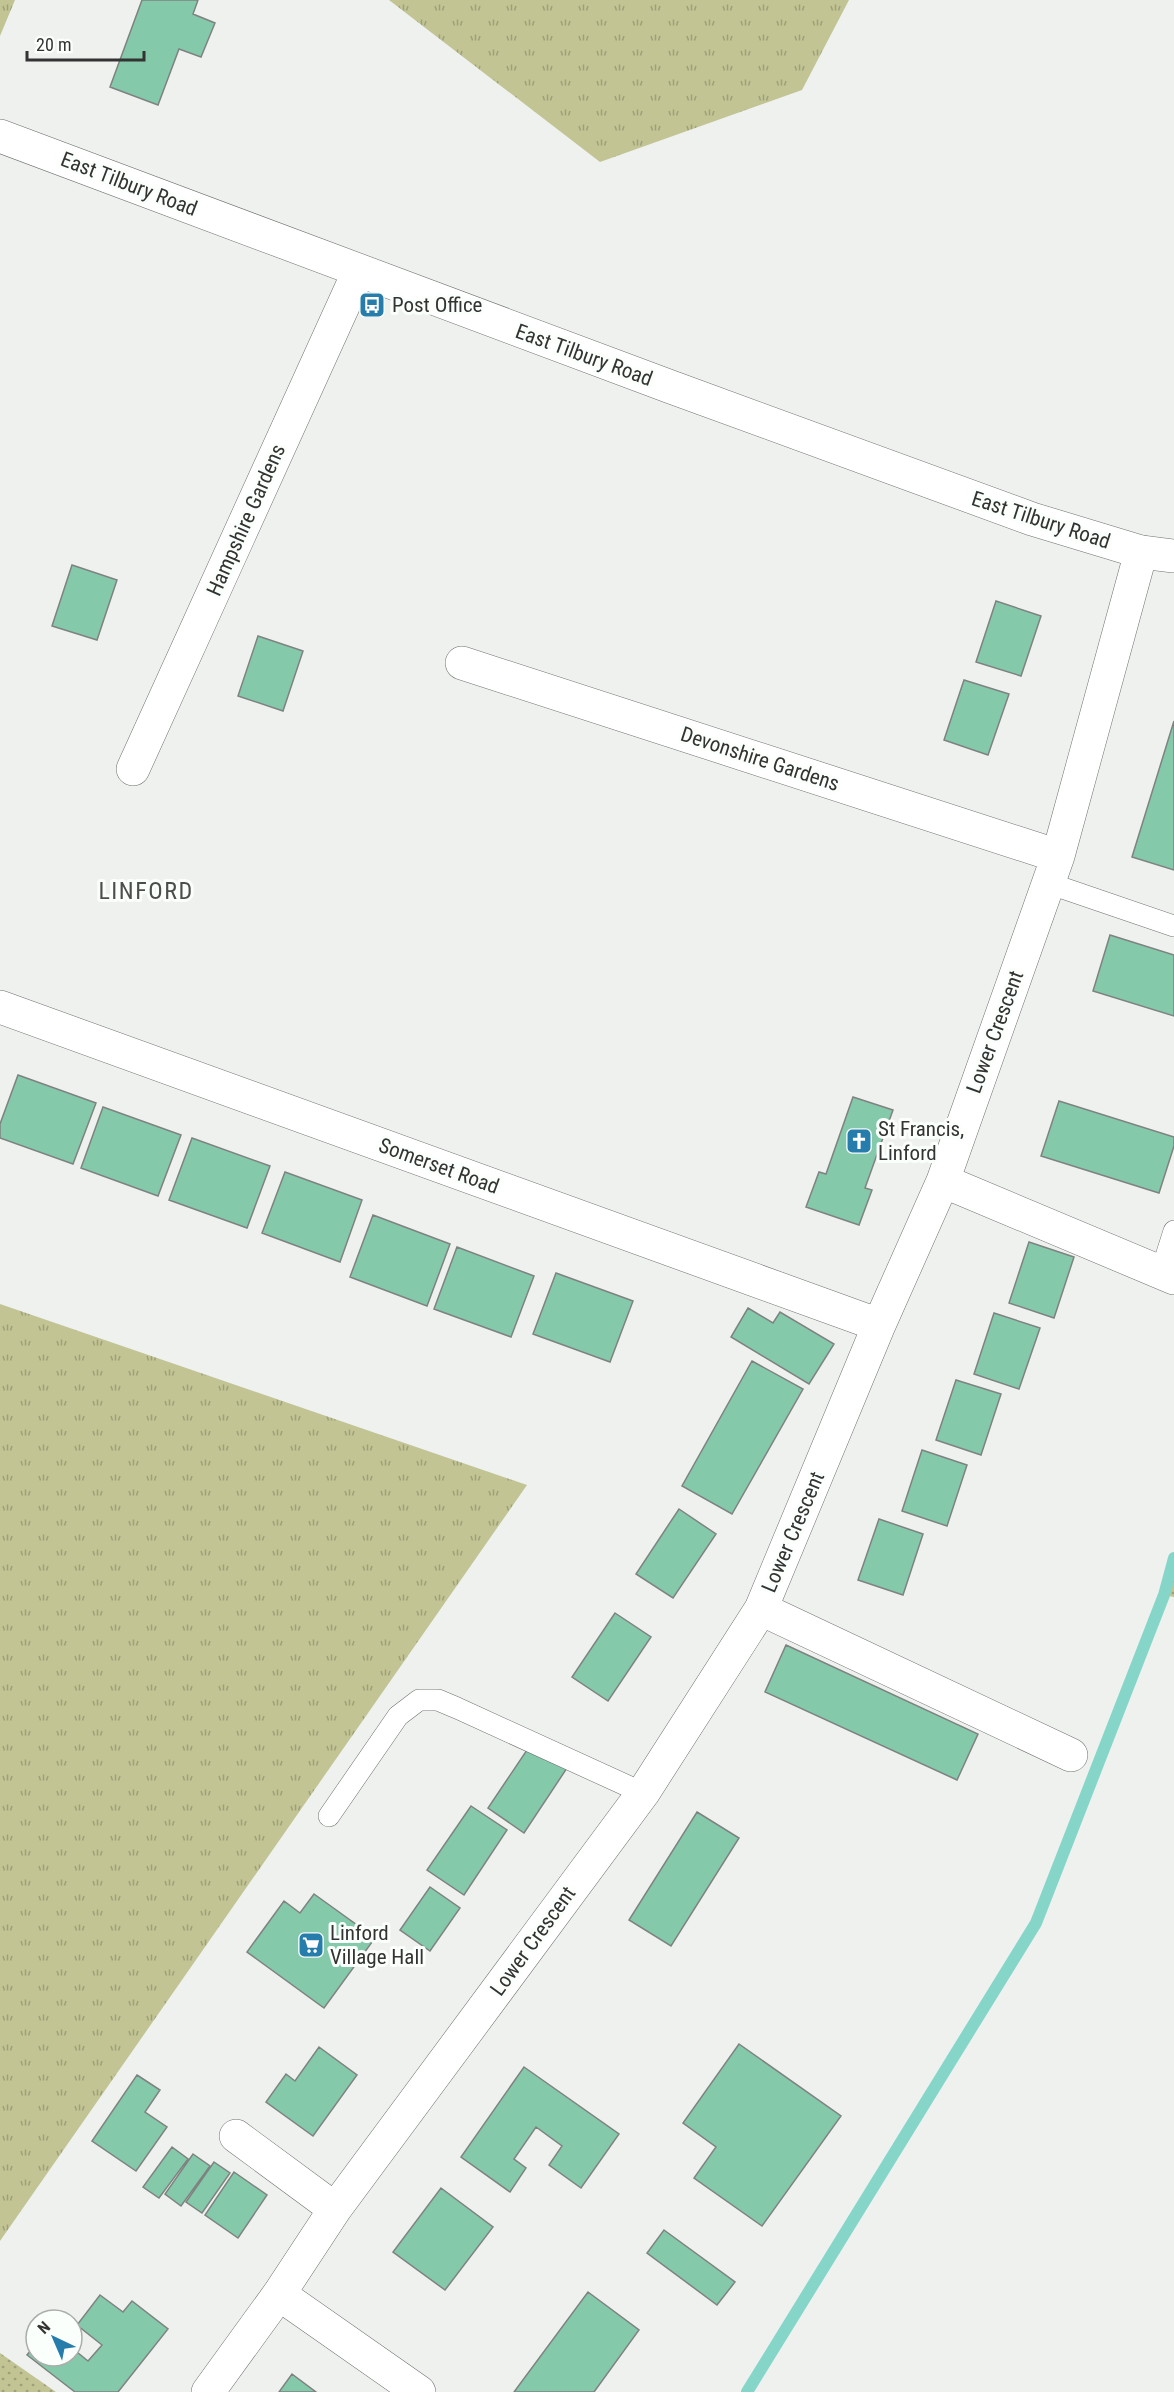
<svg xmlns="http://www.w3.org/2000/svg" width="1174" height="2392" font-family="'Roboto Condensed',sans-serif">
<style>
.grass{fill:url(#grass-tufts)}
.park{fill:url(#park-dots)}
.lines{fill:none;stroke-linecap:round;stroke-linejoin:round}
.stream{stroke:#85d6c9;stroke-width:12}
.building{fill:#85c9ab;stroke:#7e8280;stroke-width:1.5}
.lane-casing{stroke:#6f726f;stroke-width:22}
.street-casing{stroke:#6f726f;stroke-width:34}
.secondary-casing{stroke:#6f726f;stroke-width:34}
.lane{stroke:#fff;stroke-width:21}
.street{stroke:#fff;stroke-width:33}
.secondary{stroke:#fff;stroke-width:33}
.labels{text-anchor:middle;stroke-width:6;stroke-linejoin:round;paint-order:stroke}
.street-label{font-size:21px;fill:#323332;stroke:#fbfffc}
.poi-label{font-size:21px;fill:#323332;stroke:#fbfffc;text-anchor:start}
.quarter-label{font-size:24px;letter-spacing:1.5px;fill:#4c4e4c;stroke:#fbfffc}
</style>
<defs>
<pattern id="grass-tufts" width="24" height="20" patternUnits="userSpaceOnUse" patternTransform="scale(1.5)"><rect width="24" height="20" fill="#c2c494"/><path d="M3 7l-1-3M5 7V3M7 7l1-3M15 17l-1-3M17 17v-4M19 17l1-3" fill="none" stroke="#9ea079"/></pattern>
<pattern id="park-dots" width="8" height="8" patternUnits="userSpaceOnUse" patternTransform="scale(1.5)"><rect width="8" height="8" fill="#c2c494"/><path d="M2 2h.1M6 6h.1" fill="none" stroke="#9ea079" stroke-width="1.8" stroke-linecap="round"/></pattern>
</defs>
<rect width="100%" height="100%" fill="#eef1ee"/>
<!-- grass -->
<path class="grass" d="M0,0H15L0,36Z
M389,0H849L802,90L600,162Z
M0,1304L527,1485L0,2241Z"/>
<!-- park -->
<path class="park" d="M1174,1558V1597L1164,1595Z
M0,2353L56,2392H0Z"/>
<g class="lines">
<!-- stream -->
<path class="stream" d="M747,2392L1036,1923L1164,1595L1174,1558"/>
</g>
<!-- building -->
<path class="building" d="M142,0H198L193,14L215,23L201,57L179,49L158,105L110,87Z
M72,565L117,580L97,640L52,626Z
M996,601L1041,616L1021,676L976,662Z
M258,636L303,651L283,711L238,696Z
M964,680L1009,694L988,755L944,740Z
M1174,721V870L1132,857Z
M1110,935L1174,955V1016L1093,991Z
M18,1075L96,1103L73,1164L0,1138V1124Z
M853,1097L893,1110L865,1188L872,1190L859,1225L806,1207L819,1172L826,1174Z
M1059,1101L1174,1137V1146L1159,1193L1041,1156Z
M103,1107L181,1135L158,1196L81,1168Z
M192,1138L270,1166L247,1228L169,1200Z
M285,1172L362,1200L340,1262L262,1233Z
M373,1215L450,1244L427,1306L350,1277Z
M1029,1242L1074,1257L1054,1318L1009,1303Z
M457,1247L534,1276L511,1337L434,1309Z
M556,1273L633,1301L610,1362L533,1334Z
M748,1308L773,1323L780,1312L834,1344L809,1384L731,1337Z
M994,1313L1040,1328L1019,1389L974,1374Z
M752,1361L803,1389L732,1514L682,1486Z
M956,1380L1001,1394L981,1455L936,1440Z
M922,1450L967,1465L947,1526L902,1511Z
M679,1509L716,1534L673,1598L636,1574Z
M879,1519L923,1534L903,1595L858,1580Z
M615,1613L651,1637L608,1701L572,1677Z
M786,1645L978,1734L957,1780L765,1692Z
M531,1744L567,1768L524,1833L488,1808Z
M471,1806L507,1830L464,1895L427,1870Z
M697,1812L739,1838L671,1946L629,1920Z
M430,1887L460,1908L430,1951L400,1930Z
M314,1894L375,1938L324,2008L247,1952L284,1901L300,1913Z
M739,2044L841,2116L762,2226L694,2178L716,2147L683,2123Z
M319,2047L357,2075L313,2136L266,2102L286,2074L295,2081Z
M524,2067L619,2134L581,2188L549,2165L562,2146L536,2127L514,2159L526,2168L510,2192L461,2157Z
M137,2075L160,2090L145,2112L167,2127L136,2171L92,2141Z
M172,2147L188,2159L159,2198L143,2187Z
M193,2154L210,2166L181,2206L165,2194Z
M214,2162L230,2173L202,2213L186,2202Z
M234,2172L267,2195L238,2238L205,2215Z
M441,2188L493,2227L445,2290L393,2252Z
M664,2230L735,2282L717,2305L647,2253Z
M588,2292L639,2330L594,2392H514Z
M100,2295L123,2312L132,2301L168,2329L118,2392H75L27,2355L36,2344V2356H72V2348L88,2361L102,2345L77,2325Z
M292,2374L316,2392H279Z"/>
<g class="lines">
<!-- lane casing -->
<g class="lane-casing">
<path id="lane" d="M1048,883L1174,926
M1161,1272L1174,1231
M329,1816L398,1716L419,1700H438L457,1708L643,1793"/>
</g>
<!-- street casing -->
<g class="street-casing">
<path id="street" d="M462,663L1058,856
M133,769L359,271
M0,1007L879,1325
M943,1181L1174,1278
M761,1609L1071,1755
M236,2136L335,2209
M279,2294L419,2392
M208,2392L279,2294L335,2209L643,1793L761,1609L879,1325L943,1181L1058,856L1141,552"/>
</g>
<!-- secondary casing -->
<g class="secondary-casing">
<path id="secondary" d="M0,136L671,387L1032,519L1141,552L1174,556"/>
</g>
<!-- lane -->
<use href="#lane" class="lane"/>
<!-- street -->
<use href="#street" class="street"/>
<!-- secondary -->
<use href="#secondary" class="secondary"/>
</g>
<!-- icons -->
<defs>
<g id="bus-square" transform="scale(1.35)"><rect x="-9" y="-9" width="18" height="18" rx="4" fill="#267cab" stroke="#fbfffc"/><path d="M-5-6H5V4H4V6H2V4H-2V6H-4V4H-5ZM-3.5-4V0h7V-4ZM-3.5 1.2v1.5H-2V1.2ZM2 1.2v1.5H3.5V1.2Z" fill="#fff"/></g>
<g id="church-square" transform="scale(1.35)"><rect x="-9" y="-9" width="18" height="18" rx="4" fill="#267cab" stroke="#fbfffc"/><path d="M-1.2-6h2.4v3.5h3.3v2.4h-3.3V6h-2.4V-.1h-3.3v-2.4h3.3Z" fill="#fff"/></g>
<g id="supermarket-square" transform="scale(1.35)"><rect x="-9" y="-9" width="18" height="18" rx="4" fill="#267cab" stroke="#fbfffc"/><path d="M-6-5.5h2.5l.6 2H6L4.5 2H-2.5L-4.4-4H-6ZM-1.5 3.2a1.3 1.3 0 1 0 .1 0ZM3 3.2a1.3 1.3 0 1 0 .1 0Z" fill="#fff"/></g>
</defs>
<g fill-rule="evenodd">
<use href="#bus-square" x="372" y="305"/>
<use href="#church-square" x="859" y="1141"/>
<use href="#supermarket-square" x="311" y="1945"/>
</g>
<g class="labels">
<!-- street labels -->
<g class="street-label">
<text transform="translate(129 184) rotate(21)" y="7">East Tilbury Road</text>
<text transform="translate(584 355) rotate(20)" y="7">East Tilbury Road</text>
<text transform="translate(246 520) rotate(-66)" y="7">Hampshire Gardens</text>
<text transform="translate(1041 520) rotate(18)" y="7">East Tilbury Road</text>
<text transform="translate(760 759) rotate(18)" y="7">Devonshire Gardens</text>
<text transform="translate(995 1032) rotate(-70)" y="7">Lower Crescent</text>
<text transform="translate(439 1166) rotate(20)" y="7">Somerset Road</text>
<text transform="translate(793 1532) rotate(-67)" y="7">Lower Crescent</text>
<text transform="translate(533 1941) rotate(-54)" y="7">Lower Crescent</text>
</g>
<!-- poi labels -->
<g class="poi-label">
<text x="392" y="312">Post Office</text>
<text x="878" y="1136">St Francis,<tspan x="878" dy="24">Linford</tspan></text>
<text x="330" y="1940">Linford<tspan x="330" dy="24">Village Hall</tspan></text>
</g>
<!-- quarter labels -->
<g class="quarter-label">
<text x="146" y="899">LINFORD</text>
</g>
</g>
<!-- north arrow -->
<g transform="translate(54 2338) rotate(316)"><circle r="28" fill="#fbfffc" stroke="#abadab" stroke-width="1.5"/>
<path d="M0-4.5L10 22L0 15L-10 22Z" fill="#267cab"/>
<text y="-9" font-size="16" font-weight="bold" text-anchor="middle" fill="#323332">N</text>
</g>
<!-- scale -->
<path d="M27 51v9h117v-9" fill="none" stroke="#323332" stroke-width="3"/>
<text x="36" y="51" font-size="18" fill="#323332" stroke="#fbfffc" stroke-width="4.5" paint-order="stroke">20 m</text>
</svg>
